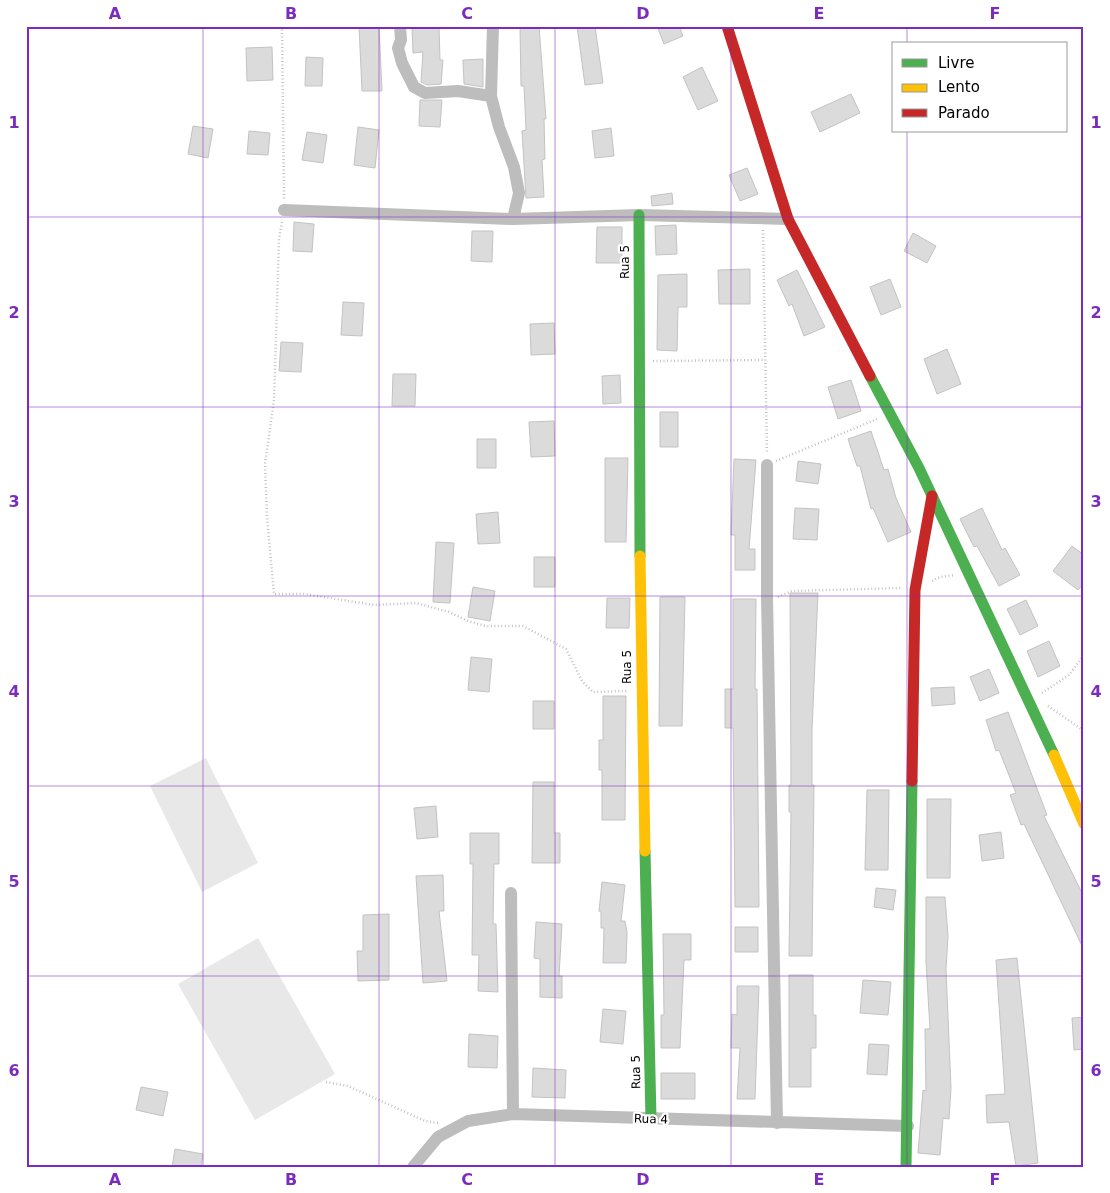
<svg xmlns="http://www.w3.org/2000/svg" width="1110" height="1193" font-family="'DejaVu Sans',sans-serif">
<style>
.green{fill:#e8e8e8}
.building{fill:#dbdbdb;stroke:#c3c3c3}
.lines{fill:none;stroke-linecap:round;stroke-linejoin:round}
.path{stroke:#c2c2c2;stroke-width:2.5;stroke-dasharray:1 2.5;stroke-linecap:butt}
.street{stroke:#bdbdbd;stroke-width:12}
.fast{stroke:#4caf50;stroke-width:11}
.slow{stroke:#ffc107;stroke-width:11}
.jam{stroke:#c62828;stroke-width:11}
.grid{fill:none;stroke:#7b2cbf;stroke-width:1;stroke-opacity:0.55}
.labels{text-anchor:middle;stroke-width:4.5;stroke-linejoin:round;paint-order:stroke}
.street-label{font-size:12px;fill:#000;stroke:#fff}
.neatline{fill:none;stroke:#7b2cbf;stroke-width:2}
.grid-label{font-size:16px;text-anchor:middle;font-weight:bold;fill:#7b2cbf}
</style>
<rect width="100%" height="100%" fill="#fff"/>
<!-- green -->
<path class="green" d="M206,758L258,863L202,892L150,786Z
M258,938L335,1074L255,1120L178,984Z"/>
<!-- building -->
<path class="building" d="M359,26H379L382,91H362Z
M412,26H439L440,60H443L441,84L427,85L421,82L423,52L413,53Z
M520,26H539L546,119H544L545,159L542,160L544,197L526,198L522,131L526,130L524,86H521Z
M577,26H595L603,83L585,85Z
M657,26H679L683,36L664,44Z
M272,47L273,80L247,81L246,48Z
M306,57L323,58L322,86H305Z
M483,59V87L464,84L463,60Z
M702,67L718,101L698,110L683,77Z
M851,94L860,113L820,132L811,112Z
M420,100H442L440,127L419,126Z
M193,126L213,129L208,158L188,154Z
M358,127L379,130L375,168L354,165Z
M611,128L614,156L595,158L592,131Z
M249,131L270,133L268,155L247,154Z
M307,132L327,135L323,163L302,160Z
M747,168L758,194L740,201L729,175Z
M672,193L673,204L652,206L651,196Z
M294,222L314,224L312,252L293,251Z
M676,225L677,254L656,255L655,226Z
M597,227H622V263H596Z
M472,231H493L492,262L471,261Z
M913,233L936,246L927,263L904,251Z
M750,269V304H719L718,270Z
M797,270L825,327L804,336L792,304L789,306L777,280Z
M687,274V307H678L677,351L657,350L658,275Z
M890,279L901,307L881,315L870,287Z
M343,302L364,303L362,336L341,335Z
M554,323L555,354L531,355L530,324Z
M281,342L303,343L301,372L279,371Z
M947,349L961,384L937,394L924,359Z
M393,374H416L415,406H392Z
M620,375L621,403L603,404L602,376Z
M851,380L861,411L838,419L828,387Z
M660,412H678V447H660Z
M554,421L555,456L531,457L529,422Z
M871,431L884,470L888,469L896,498L911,532L888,542L873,508L871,509L860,466H857L848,439Z
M477,439H496V468H477Z
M605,458H628L626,542H605Z
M734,459L756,460L749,549H755V570H735V535H731Z
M798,461L821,464L818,484L796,481Z
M795,508L819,509L817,540L793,539Z
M982,508L1002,550L1005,548L1020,575L999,586L977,546L974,547L960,519Z
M498,512L500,543L478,544L476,514Z
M436,542L454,543L450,603L433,602Z
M1072,546L1084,555V583L1078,590L1053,571Z
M534,557H555V587H534Z
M473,587L495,591L490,621L468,617Z
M790,593H818L812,730V785H814L812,956H789L791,812H789V785H791Z
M660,597H685L682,726H659Z
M607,598H630L629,628H606Z
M733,599H756L755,689H757L759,907H735L733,728H725V689H733Z
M1026,600L1038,626L1020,635L1007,609Z
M1049,641L1060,666L1038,677L1027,651Z
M471,657L492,659L489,692L468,690Z
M989,669L999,693L980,701L970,677Z
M954,687L955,704L932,706L931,688Z
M603,696H626L625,820H602V770H599V740H603Z
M533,701H554V729H533Z
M1008,712L1047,815L1044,816L1084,897V950L1024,824L1021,825L1010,795L1016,793L999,750L996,751L986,720Z
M533,782H554V833H560V863H532Z
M867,790H889L888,870H865Z
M927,799H951L950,878H927Z
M436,806L438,837L417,839L414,808Z
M1001,832L1004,858L982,861L979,835Z
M470,833H499V864H494L493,924H496L498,992L478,991L479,955H472L473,864H470Z
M443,875L444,911H439L447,981L423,983L416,876Z
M602,882L625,885L621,921H625L627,932L626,963H603L604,928H601V912L599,911Z
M876,888L896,890L893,910L874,907Z
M926,897H945L948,936L946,969L951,1088L949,1119L943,1118L940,1155L918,1153L923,1090L926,1091L925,1029H930L926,962Z
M389,914V980L358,981L357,951H363V915Z
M536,922L562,924L559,976H562V998L540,997V959L534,958Z
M735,927H758V952H735Z
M663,934H691V960H684L680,1048H661V1015H664Z
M1017,958L1038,1163L1016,1166L1009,1122L987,1123L986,1095L1005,1094L996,960Z
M789,975H813V1015H816V1048H811V1087H789Z
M863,980L891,982L888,1015L860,1013Z
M737,986H759L755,1099H737L740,1048H731L732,1014L737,1015Z
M603,1009L626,1011L623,1044L600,1042Z
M1084,1017V1049L1074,1050L1072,1018Z
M469,1034L498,1036L497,1068L468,1067Z
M869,1044L889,1045L887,1075L867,1074Z
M533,1068L566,1070L565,1098L532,1097Z
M661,1073H695V1099H661Z
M141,1087L168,1092L163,1116L136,1110Z
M175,1149L203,1154L201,1167H172Z"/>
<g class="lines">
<!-- path -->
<path class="path" d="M282,26L284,199
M282,222L279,239L274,400L265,464L267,517L274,594H305L374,605L416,603L449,612L468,621L486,626H523L566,649L582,681L593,692L627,691
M763,230L767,454
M653,361L764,360
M776,461L877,419
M932,581L940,577L955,575
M778,597L792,591L902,588
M1042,693L1069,675L1084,655
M1048,706L1081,729L1084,735
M326,1082L348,1086L425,1121L438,1123"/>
<!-- street -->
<path class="street" d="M400,26L401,40L398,48L402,63L414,87L425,93L458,91L491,96
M493,26L491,96L499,127L514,167L519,193L513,219
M284,210L513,219L639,215L788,219
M767,465V597L777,1123
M511,893L513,1114
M413,1167L438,1137L468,1121L513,1114L908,1126"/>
<!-- fast -->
<path class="fast" d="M639,215L640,556
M870,376L919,468L1054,755
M645,851L651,1119
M906,1167L912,781"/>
<!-- slow -->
<path class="slow" d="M640,556L645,851
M1054,755L1084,824"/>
<!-- jam -->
<path class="jam" d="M727,26L788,219L870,376
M912,781L915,590L932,496"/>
</g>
<!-- grid -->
<path class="grid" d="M203,26V1167M379,26V1167M555,26V1167M731,26V1167M907,26V44M907,131V1167M26,217H1084M26,407H1084M26,596H1084M26,786H1084M26,976H1084"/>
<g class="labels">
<!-- street labels -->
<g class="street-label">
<text transform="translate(625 262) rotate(-90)" y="4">Rua 5</text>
<text transform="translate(627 667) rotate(-90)" y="4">Rua 5</text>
<text transform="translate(636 1072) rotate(-91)" y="4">Rua 5</text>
<text transform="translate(651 1119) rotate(2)" y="4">Rua 4</text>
</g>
</g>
<!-- border -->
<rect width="1110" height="1193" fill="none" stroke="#ffffff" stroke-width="55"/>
<!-- legend -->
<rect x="892" y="42" width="175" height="90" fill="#ffffff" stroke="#999999"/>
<rect x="902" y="59" width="25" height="8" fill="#4caf50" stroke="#999999"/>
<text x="938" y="68" font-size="15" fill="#000000">Livre</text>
<rect x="902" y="84" width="25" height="8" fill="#ffc107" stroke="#999999"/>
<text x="938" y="92" font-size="15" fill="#000000">Lento</text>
<rect x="902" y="109" width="25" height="8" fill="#c62828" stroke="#999999"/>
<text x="938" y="118" font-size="15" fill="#000000">Parado</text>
<rect x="28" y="28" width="1054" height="1138" class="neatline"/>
<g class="grid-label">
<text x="115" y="19">A</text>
<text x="291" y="19">B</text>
<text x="467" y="19">C</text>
<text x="643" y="19">D</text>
<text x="819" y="19">E</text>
<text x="995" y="19">F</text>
<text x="14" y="128">1</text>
<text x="1096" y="128">1</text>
<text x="14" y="318">2</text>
<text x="1096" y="318">2</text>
<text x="14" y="507">3</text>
<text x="1096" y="507">3</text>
<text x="14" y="697">4</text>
<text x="1096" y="697">4</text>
<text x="14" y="887">5</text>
<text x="1096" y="887">5</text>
<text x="14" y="1076">6</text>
<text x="1096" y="1076">6</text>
<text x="115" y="1185">A</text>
<text x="291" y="1185">B</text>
<text x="467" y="1185">C</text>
<text x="643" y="1185">D</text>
<text x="819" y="1185">E</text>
<text x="995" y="1185">F</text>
</g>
</svg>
